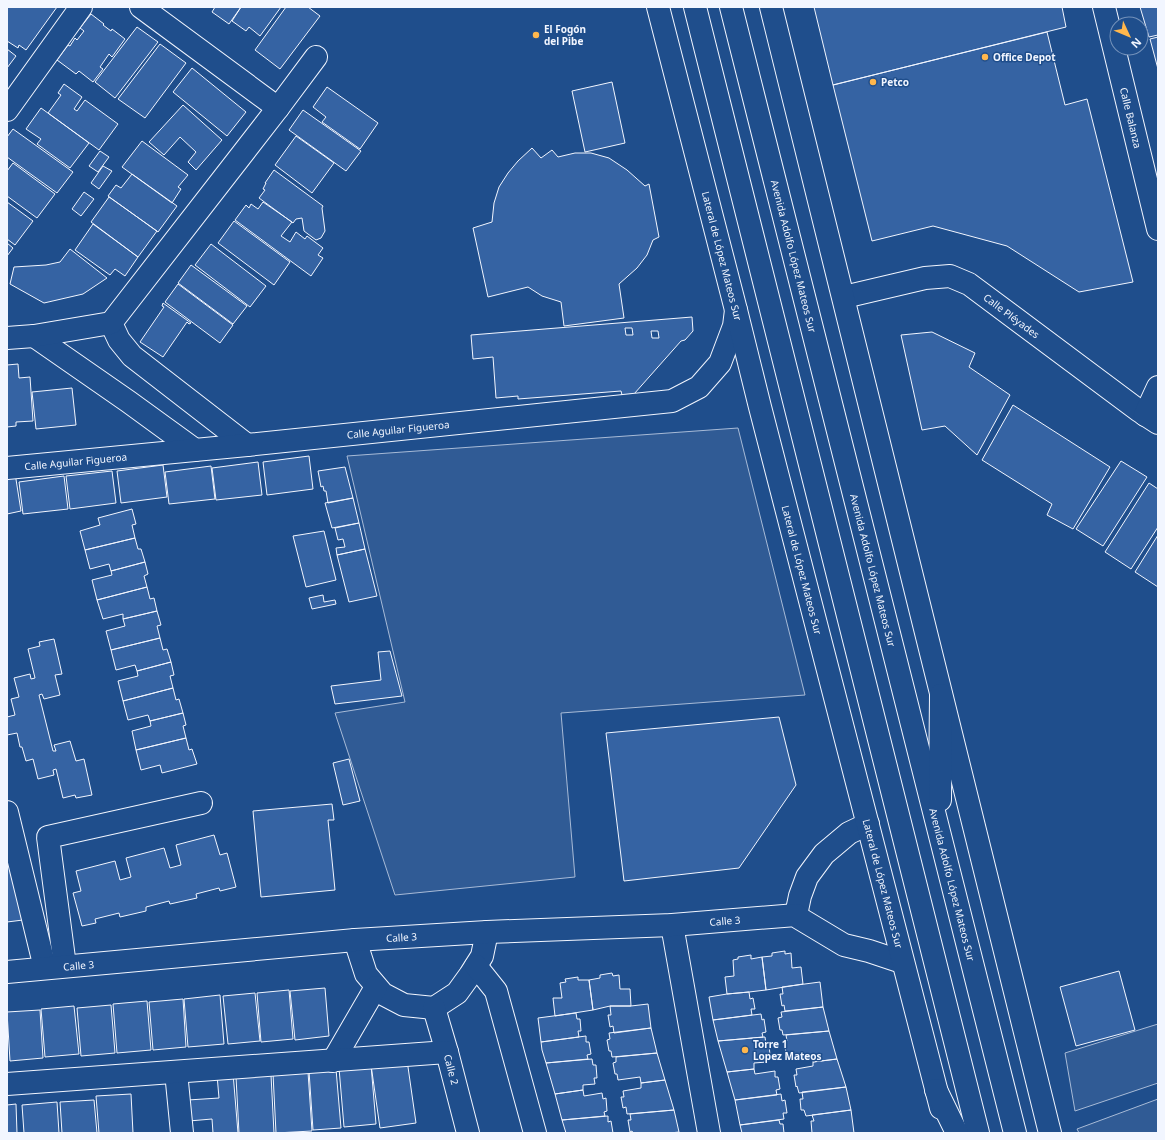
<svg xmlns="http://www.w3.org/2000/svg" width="1165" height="1140" font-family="'Noto Sans',sans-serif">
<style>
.parking{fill:#305b95;stroke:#a8bbd7}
.building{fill:#3563a3;stroke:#f2f6ff;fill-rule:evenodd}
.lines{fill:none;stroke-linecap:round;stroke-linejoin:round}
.street-casing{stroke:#f2f6ff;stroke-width:24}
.secondary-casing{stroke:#f2f6ff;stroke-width:24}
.primary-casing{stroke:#f2f6ff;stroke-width:24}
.street{stroke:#1f4e8c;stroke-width:22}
.secondary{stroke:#1f4e8c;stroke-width:22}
.primary{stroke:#1f4e8c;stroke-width:22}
.poi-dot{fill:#ffb74d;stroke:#1f4e8c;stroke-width:1.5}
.labels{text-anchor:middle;stroke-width:3;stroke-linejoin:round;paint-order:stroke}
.poi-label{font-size:10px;font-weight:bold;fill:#f2f6ff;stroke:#1f4e8c;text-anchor:start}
.street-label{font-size:10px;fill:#f2f6ff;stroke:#1f4e8c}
</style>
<rect width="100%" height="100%" fill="#1f4e8c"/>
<!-- parking -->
<path class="parking" d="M738,428L805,695L561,713L575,877L395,895L335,713L405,702L347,456Z
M1158,1024V1083L1075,1111L1065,1053Z
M1158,1099V1133H1079L1077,1129Z"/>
<!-- building -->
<path class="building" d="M7,7H57L26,50L19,45L18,48L7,41Z
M215,7H241L229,24L212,12Z
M241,7H281L260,36L249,27L246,31L232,21Z
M286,7H308L320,16L280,69L255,50Z
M814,7H1062L1066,27L833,85Z
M1140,7H1158V35L1149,37Z
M91,14L104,24L103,25L111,31L112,29L125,39L112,57L109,54L100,67L103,69L93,82L79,71L76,74L57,60L68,45L70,46L75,38L77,40L84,31L80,28Z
M137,27L158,42L115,98L95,82Z
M1047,32L1065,105L1087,99L1133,282L1079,292L1007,246L933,226L872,241L833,85Z
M1158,37V69L1150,39Z
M160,44L186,63L145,118L118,99Z
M7,49L16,56L7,68Z
M192,68L246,112L227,136L173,92Z
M612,82L625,143L585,152L572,91Z
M64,84L82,97L74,109L77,111L85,100L118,124L99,150L48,113L61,95L58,93Z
M327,87L378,123L360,149L322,122L326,117L313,107Z
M183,105L222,140L196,170L188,162L196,152L180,137L164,155L149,142Z
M41,108L89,143L70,168L37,144L41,139L26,129Z
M303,110L361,151L346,171L289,130Z
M13,129L73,172L57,193L7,157V137Z
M296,136L334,163L312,193L275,165Z
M142,141L188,175L178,187L181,189L172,203L122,167Z
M532,148L541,158L552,150L558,157L575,153H591L609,158L627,170L645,186L649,184L659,237L653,240L647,255L637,268L619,284L624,318L564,326L561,302L542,296L528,287L488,297L473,228L492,222L494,203L499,187L508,173L518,161Z
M100,151L109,157L98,172L89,166Z
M13,163L55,194L37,218L7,196V171Z
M103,166L112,171L99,189L91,183Z
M274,170L323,206L322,208L325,231L321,238L316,240L304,231L302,218L296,219L293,223L259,198L265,190L263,189L266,183H265Z
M132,174L177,206L158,232L108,196L116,185L121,188Z
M84,192L94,199L81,216L72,209Z
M109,197L157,231L138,257L91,222Z
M7,202L33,221L15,245L7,239Z
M263,202L292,222L281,236L290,242L296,232L305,239L307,236L323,248L318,255L323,258L311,276L235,220L246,205L249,208L251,204L258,209Z
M234,221L290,262L274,285L218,243Z
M93,224L138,257L125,276L115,269L110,275L75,250Z
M7,243L13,248L7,256Z
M211,244L266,286L250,307L195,265Z
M70,249L107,278L83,294L44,303L10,284L14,267L46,265L60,262Z
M191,265L247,306L233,324L178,283Z
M178,284L233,325L220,343L165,302Z
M163,303L191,323L189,324L187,322L163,357L140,342L164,307L162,306Z
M692,317L693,331L685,340L681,341L634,394L622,395L621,391L518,399V396L496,398L493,357L473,359L471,335ZM625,328H632L633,335H626ZM651,331H658L659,338H652Z
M932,332L975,353L969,367L1010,395L977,455L945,426L922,430L901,335Z
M18,364L19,378L30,377L33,421L16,422V426L7,427V365Z
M72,388L76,425L36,429L32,392Z
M1013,405L1110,467L1073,529L1047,515L1052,504L982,460Z
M309,456L313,489L267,495L263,462Z
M1121,461L1147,477L1103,546L1076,529Z
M258,462L262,495L216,500L212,468Z
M163,465L167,497L121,503L117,471Z
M211,466L215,499L169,504L165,472Z
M345,467L353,498L328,503L326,491H324L323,486L321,487L318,471Z
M112,471L116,503L70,509L66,476Z
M15,473L21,511L7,514V475Z
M64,476L68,509L23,514L19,482Z
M1149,483L1158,489V527L1131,569L1105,552Z
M353,498L359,523L332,528L325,503Z
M132,509L136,524L132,525L135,538L85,550L80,531L100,525L98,518Z
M359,523L365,549L337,555L336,548L345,547L343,539L338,540L335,528Z
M324,531L336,580L306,587L293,536Z
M1158,535V587L1135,572Z
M135,538L138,549H141L145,562L111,571L109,564L90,569L85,550Z
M365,549L377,596L349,602L337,555Z
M145,562L148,574L144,576L147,587L97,600L92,580L112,575L111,571Z
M147,587L150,599L154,598L157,611L123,619V614L103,619L97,600Z
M323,595L324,602L335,600L336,604L312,609L309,598Z
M157,611L161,625L157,626L160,638L111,650L106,631L125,626L123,619Z
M160,638L163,650L167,649L171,662L137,671L135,665L116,670L111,650Z
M54,639L62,674L55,675L60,695L44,699L42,694L39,695L53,751H56L54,745L70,741L76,761L84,759L92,795L76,798L75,795L63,798L56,769L53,770L54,775L38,779L33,759L26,761L22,747H20L17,733L7,735V717L15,715L11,699L19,697L14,678L30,674L31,679L35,678L28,649L40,646L39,642Z
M390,651L402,696L335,704L331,686L381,680L378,652Z
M171,662L174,675L170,676L173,688L123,701L118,681L138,676L137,671Z
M173,688L176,700L179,699L183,713L150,721L148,715L128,720L123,701Z
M183,713L186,725L183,726L186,738L136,750L132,731L151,726L150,721Z
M779,717L796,785L739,868L624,881L606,733Z
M186,738L189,750L192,749L197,764L162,773L160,765L141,770L136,750Z
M349,759L360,801L343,805L333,763Z
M332,804L334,820H328L335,890L261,897L253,811Z
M214,835L220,855L227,853L236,887L220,891L219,888L196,894L197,898L170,904L169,901L146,907V911L120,917L119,913L95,919L96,923L82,926L73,893L81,891L76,871L115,861L120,880L131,877L126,858L164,848L170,868L181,865L176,845Z
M9,861L23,920L7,922V862Z
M785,951V954L791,953L792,968L801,967L803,984L766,990L762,957L772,956V953Z
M751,955V959L762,957L766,990L749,992L727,994L725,977L734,976L733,960L738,959V957Z
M1119,971L1135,1030L1076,1046L1060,987Z
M612,973L613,976L619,975L620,989H630L631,1006H610L593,1010L589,980L600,978V975Z
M578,977V980H589L593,1010L555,1016L553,998H562L560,983L566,982L565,979Z
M820,982L823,1007L785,1011L784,1005L782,1006L780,994H783L782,987Z
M325,988L329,1036L295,1040L290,991Z
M289,990L293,1039L261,1042L257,993Z
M749,992L750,999L753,998L755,1009H751L752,1015L713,1020L709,997L727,994Z
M255,993L260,1041L228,1044L223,996Z
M220,995L224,1044L188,1047L184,999Z
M183,999L186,1047L153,1050L149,1002Z
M147,1001L151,1050L117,1053L113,1004Z
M648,1004L651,1028L614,1033L613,1026L610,1027L608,1015H611L610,1006H631Z
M111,1005L115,1053L81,1056L77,1008Z
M74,1006L79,1054L45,1057L41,1009Z
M823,1007L829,1031L783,1035L782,1030H780L778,1018L782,1017L781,1012Z
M40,1010L43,1058L10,1061L7,1012Z
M576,1013L577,1019H580L581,1031H578L579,1037L541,1042L538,1018Z
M761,1014L762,1020L764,1019L766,1032L762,1033L763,1037L718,1041L713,1020Z
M651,1028L657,1053L612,1057L611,1051H609L607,1040L610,1039L609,1033Z
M829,1031L837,1059L813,1062L812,1056L790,1060L788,1053H786L784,1041H787L786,1035Z
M586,1036V1042H589L591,1054L587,1055L588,1059L546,1063L542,1050L541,1042Z
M765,1037L766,1044L769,1043L770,1056H767V1062L754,1063V1069L727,1072L718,1041Z
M657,1053L665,1080L641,1083L640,1077L618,1080L617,1074H615L613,1063L616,1062V1057Z
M592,1059L593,1065H596L597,1078H594L595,1084L583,1085V1090L555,1094L546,1063Z
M837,1059L846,1087L799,1093L797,1086L796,1087L794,1075H797L796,1069L813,1066V1062Z
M407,1060L416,1123L380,1128L371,1065Z
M371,1065L376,1124L344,1127L339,1068Z
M336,1069L341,1128L313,1130L309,1071Z
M754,1069L755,1074L775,1071V1077H778L780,1089L776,1090L777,1095L735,1100L727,1072Z
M308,1072L312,1131L276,1133L273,1074Z
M233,1073L238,1133H213L212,1119L189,1121L188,1100L219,1098L217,1075Z
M271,1075L274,1133H239L236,1077Z
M665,1080L674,1110L627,1114L626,1107L623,1108L621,1097H624L623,1091L641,1088V1083Z
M846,1087L851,1110L806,1116L804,1110H801L800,1099H803L802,1092Z
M583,1090L584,1096L602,1093L603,1099L606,1098L607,1111L604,1112L605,1116L562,1120L555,1094Z
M131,1094L133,1133H99L96,1096Z
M781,1094L782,1101L785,1100L787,1113H783L784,1119L740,1125L735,1100Z
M94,1100L97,1133H62L60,1102Z
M57,1102L59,1133H24L22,1105Z
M16,1104L17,1133H7V1105Z
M674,1110L679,1132L670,1133H633L632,1131L630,1132L628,1120H631L630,1114Z
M851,1110L854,1133H812L811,1121H814L812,1115Z
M608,1116V1122L611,1121L613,1133H566L562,1120Z
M779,1120L780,1124H783L784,1133H742L740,1125Z"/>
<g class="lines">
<!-- street casing -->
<g class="street-casing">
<g id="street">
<path d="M141,7L278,108"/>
<path id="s1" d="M1104,7L1158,229"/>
<path d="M7,110L81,7"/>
<path id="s2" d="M844,297L925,278L950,276L969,284L1138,410L1158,423"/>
<path d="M111,323L119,340L132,356L247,445"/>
<path d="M34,336L129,402L195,450"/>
<path d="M7,338L34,336L111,323L278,108L316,57"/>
<path d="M1145,415L1158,387"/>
<path id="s3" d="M7,468L247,445L672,401L699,387L720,363L734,326L736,310"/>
<path d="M7,812L45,968"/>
<path d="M796,915L800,896L807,877L824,854L849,833L868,824"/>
<path d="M672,925L709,1133"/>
<path d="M355,940L366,974L383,994L404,1005L434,1008L457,993L470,975L482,956L487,932"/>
<path d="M65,966L48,837L201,803"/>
<path d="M476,966L496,991L535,1133"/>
<path id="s4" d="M7,972L355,940L487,932L672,925L796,915L799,918L844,945L869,951L902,962"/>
<path id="s5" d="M434,1008L447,1052L468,1133"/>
<path d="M333,1061L376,987"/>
<path d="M176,1072L182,1133"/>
<path d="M7,1084L447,1052"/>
</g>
</g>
<!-- secondary casing -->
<g class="secondary-casing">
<g id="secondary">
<path id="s6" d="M658,7L736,310L760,407L941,1108"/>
<path d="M771,7C866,382 956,758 1050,1133"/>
</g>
</g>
<!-- primary casing -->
<g class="primary-casing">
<g id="primary">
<path d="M695,7L978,1133"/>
<path id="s7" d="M731,7L1015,1133"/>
<path d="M940,800L941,695"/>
<path d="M936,1090L957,1133"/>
</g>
</g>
<!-- street -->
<use href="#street" class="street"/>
<!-- secondary -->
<use href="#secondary" class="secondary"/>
<!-- primary -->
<use href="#primary" class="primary"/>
</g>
<!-- markers -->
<g class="poi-dot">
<circle cx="536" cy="35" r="4"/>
<circle cx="985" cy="57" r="4"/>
<circle cx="873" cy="82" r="4"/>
<circle cx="745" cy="1050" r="4"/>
</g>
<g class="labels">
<!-- poi labels -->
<g class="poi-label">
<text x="544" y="33">El Fogón<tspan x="544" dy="12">del Pibe</tspan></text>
<text x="993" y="61">Office Depot</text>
<text x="881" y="86">Petco</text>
<text x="753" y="1048">Torre 1<tspan x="753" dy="12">Lopez Mateos</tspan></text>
</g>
<!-- street labels -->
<g class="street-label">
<text dy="4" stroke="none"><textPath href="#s1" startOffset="114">Calle Balanza</textPath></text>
<text dy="4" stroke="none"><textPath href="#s6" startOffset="257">Lateral de López Mateos Sur</textPath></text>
<text dy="4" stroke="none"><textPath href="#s7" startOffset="257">Avenida Adolfo López Mateos Sur</textPath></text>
<text dy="4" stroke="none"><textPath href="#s2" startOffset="182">Calle Pléyades</textPath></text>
<text dy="4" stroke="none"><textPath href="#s3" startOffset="393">Calle Aguilar Figueroa</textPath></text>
<text dy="4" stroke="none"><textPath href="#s3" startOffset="69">Calle Aguilar Figueroa</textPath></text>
<text dy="4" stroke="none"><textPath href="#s6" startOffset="581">Lateral de López Mateos Sur</textPath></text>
<text dy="4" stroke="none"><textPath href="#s7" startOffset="581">Avenida Adolfo López Mateos Sur</textPath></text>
<text dy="4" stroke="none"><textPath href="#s6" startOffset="905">Lateral de López Mateos Sur</textPath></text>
<text dy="4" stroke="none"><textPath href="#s7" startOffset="905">Avenida Adolfo López Mateos Sur</textPath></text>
<text dy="4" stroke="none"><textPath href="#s4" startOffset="720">Calle 3</textPath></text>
<text dy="4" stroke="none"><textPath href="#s4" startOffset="396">Calle 3</textPath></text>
<text dy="4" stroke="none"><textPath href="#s4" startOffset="72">Calle 3</textPath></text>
<text dy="4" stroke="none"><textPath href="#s5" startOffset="64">Calle 2</textPath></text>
</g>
</g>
<!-- border -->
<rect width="1165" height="1140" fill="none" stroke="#f2f6ff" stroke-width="16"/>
<!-- north arrow -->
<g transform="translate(1129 36) rotate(134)"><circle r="19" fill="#1f4e8c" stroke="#7391ba"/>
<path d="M0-3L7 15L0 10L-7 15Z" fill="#ffb74d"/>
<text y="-6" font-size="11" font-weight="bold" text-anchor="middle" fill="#f2f6ff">N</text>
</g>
</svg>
